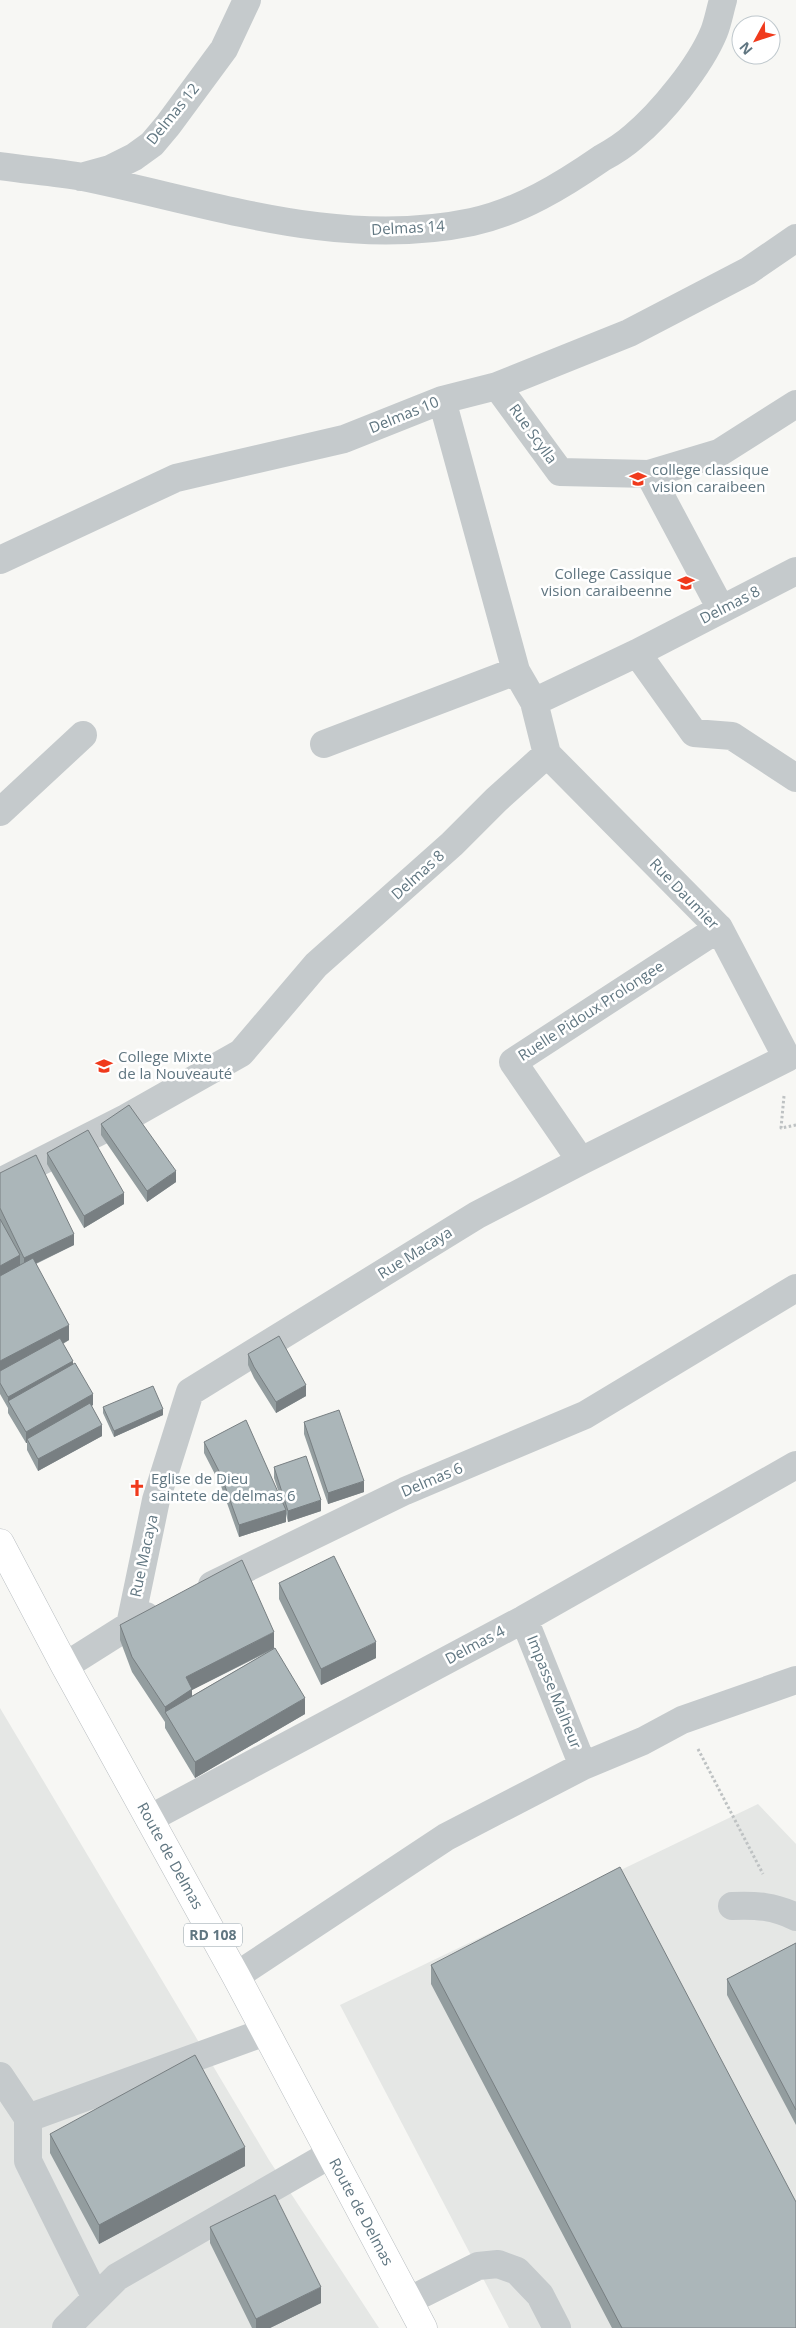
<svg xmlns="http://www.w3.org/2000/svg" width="796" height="2328" font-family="'Open Sans',sans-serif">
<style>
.built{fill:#e5e7e5}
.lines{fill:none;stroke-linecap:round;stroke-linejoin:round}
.major-casing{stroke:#b8bdc0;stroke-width:29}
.path{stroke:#bec2c3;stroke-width:3;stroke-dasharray:2.5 2.5;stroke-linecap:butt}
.minor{stroke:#c5cacc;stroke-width:28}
.major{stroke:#fff;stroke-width:28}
.wall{fill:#939d9f;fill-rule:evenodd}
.shaded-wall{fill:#787f82}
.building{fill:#abb6b9;stroke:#787f82}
.labels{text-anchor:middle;stroke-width:5;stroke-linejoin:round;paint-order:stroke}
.shield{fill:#fff;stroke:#909fa7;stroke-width:1}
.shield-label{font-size:14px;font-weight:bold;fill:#607681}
.street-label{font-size:15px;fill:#607681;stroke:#fff}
.poi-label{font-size:15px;fill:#607681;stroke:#fff;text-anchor:start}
</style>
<rect width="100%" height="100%" fill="#f7f7f4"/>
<!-- built -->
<path class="built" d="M0,1708L269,2160L379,2328H0Z
M758,1804L796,1844V2328H509L340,2005Z"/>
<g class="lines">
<!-- major casing -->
<g class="major-casing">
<path id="major" d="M0,1543L65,1666L236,1976L423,2328"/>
</g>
<!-- path -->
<path class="path" d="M784,1096L781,1128L796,1125
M698,1749L763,1874"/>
<!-- minor -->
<path class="minor" d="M0,166C27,170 55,172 83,177C211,203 339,250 472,222C519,212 563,185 602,158C613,152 624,145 633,137C662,113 700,66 714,32C718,22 720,10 723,0
M81,177L110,169L134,157L152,144L168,125L224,49L247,0
M497,386L560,472L649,474L719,453L796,404
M442,400L516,671L534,702
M649,474L721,609
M0,560L176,478L344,439L442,400L497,386L629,333L748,271L796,238
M637,653L694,733L732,736L796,778
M324,744L516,671
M0,812L83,735
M581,1161L513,1062L719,928
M0,1182L126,1118L241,1053L316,965L452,844L496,800L547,754L534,702L637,653L796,571
M212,1585L405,1491L585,1415L796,1288
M524,1619L583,1766
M130,1625L156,1500L190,1392L477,1215L581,1161L787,1058L719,928L547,754
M65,1666L130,1625L146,1616
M149,1819L524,1619L796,1465
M732,1906C756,1905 774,1906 796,1917
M236,1976L446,1837L583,1766L643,1741L682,1720L796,1680
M0,2076L28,2118V2161L95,2296
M28,2118L265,2032
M408,2301L478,2266L498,2264L517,2271L540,2295L557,2328
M66,2328L117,2277L331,2154"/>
<!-- major -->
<use href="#major" class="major"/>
</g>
<!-- wall -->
<path class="wall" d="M101,1124L176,1182L147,1202L101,1135Z
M47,1153L124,1204L84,1228L47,1164Z
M0,1173L74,1245L36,1264L69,1340L63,1344L93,1405L91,1406L102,1436L38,1471L27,1450V1443H26L8,1413V1408L0,1394Z
M248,1354L306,1396L276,1413L254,1378L248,1365Z
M103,1407L163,1415L114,1437L103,1413Z
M304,1422L364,1492L328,1504L304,1434Z
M204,1442L281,1499L274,1478V1467L321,1511L288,1522L286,1514V1522L239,1537L221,1486L204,1453Z
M279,1583L376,1658L321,1685L279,1599Z
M120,1625L274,1648L305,1714L195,1778L165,1728V1722L132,1672L120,1640ZM270,1651L192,1696V1690Z
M796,1943V2125L727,1995V1979Z
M431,1965L796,2328H612L431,1984Z
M50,2134L245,2166L99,2244L50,2153Z
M210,2227L321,2303L270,2328H252L210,2243Z"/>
<!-- shaded-wall -->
<path class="shaded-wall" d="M176,1171V1182L147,1202V1191Z
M124,1193V1204L84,1228V1216Z
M74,1234V1245L24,1269V1258Z
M20,1255V1271L0,1282V1266Z
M69,1325V1340L0,1377V1361Z
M73,1361V1372L8,1402V1397Z
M306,1385V1396L276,1413V1402Z
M93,1394V1405L29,1442L27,1439V1443H26V1432Z
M163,1409V1415L114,1437V1431Z
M102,1425V1436L38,1471V1459Z
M364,1481V1492L328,1504V1493Z
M321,1500V1511L288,1522V1511Z
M286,1510V1522L239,1537V1525Z
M274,1632V1648L192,1690V1705L165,1713V1707L186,1677Z
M376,1642V1658L321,1685V1669Z
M305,1698V1714L195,1778V1762Z
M245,2147V2166L99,2244V2225Z
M321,2287V2303L270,2328H256V2319Z"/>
<!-- building -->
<path class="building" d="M129,1105L176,1171L147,1191L101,1124Z
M88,1130L124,1193L84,1216L47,1153Z
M36,1155L74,1234L24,1258L0,1208V1173Z
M0,1219L20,1255L0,1266Z
M33,1258L69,1325L0,1361V1276Z
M279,1336L306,1385L276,1402L254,1367L248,1354Z
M60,1338L73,1361L8,1397L0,1383V1371Z
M75,1363L93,1394L26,1432L8,1401Z
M153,1386L163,1409L114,1431L103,1407Z
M90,1403L102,1425L38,1459L27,1439Z
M339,1410L364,1481L328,1493L304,1422Z
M246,1420L286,1510L239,1525L221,1475L204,1442Z
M306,1456L321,1500L288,1511L274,1467Z
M334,1556L376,1642L321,1669L279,1583Z
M242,1560L274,1632L186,1677L192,1689L165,1707L132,1657L120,1625Z
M275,1648L305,1698L195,1762L165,1712Z
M620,1867L796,2202V2328H622L431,1965Z
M796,1943V2110L727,1979Z
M195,2055L245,2147L99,2225L50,2134Z
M275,2195L321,2287L256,2319L210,2227Z"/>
<!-- icons -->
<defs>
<g id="school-bare" transform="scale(1.35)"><path d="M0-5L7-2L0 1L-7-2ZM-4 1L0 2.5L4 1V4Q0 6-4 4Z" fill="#f03a1c" stroke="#fff" stroke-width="2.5" paint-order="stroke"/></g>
<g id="church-bare" transform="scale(1.35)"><path d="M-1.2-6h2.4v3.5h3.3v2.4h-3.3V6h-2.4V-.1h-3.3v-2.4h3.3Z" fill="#f03a1c" stroke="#fff" stroke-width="2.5" paint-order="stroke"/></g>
</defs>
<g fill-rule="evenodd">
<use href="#school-bare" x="638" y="479"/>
<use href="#school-bare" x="686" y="583"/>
<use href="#school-bare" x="104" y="1066"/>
<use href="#church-bare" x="137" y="1488"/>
</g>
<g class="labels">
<!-- shield labels -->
<rect class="shield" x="184" y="1923.5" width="58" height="23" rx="4"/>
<g class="shield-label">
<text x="213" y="1940">RD 108</text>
</g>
<!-- street labels -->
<g class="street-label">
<text transform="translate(173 114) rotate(-51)" y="5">Delmas 12</text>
<text transform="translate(408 228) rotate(-3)" y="5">Delmas 14</text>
<text transform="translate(404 415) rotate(-22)" y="5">Delmas 10</text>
<text transform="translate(533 434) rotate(54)" y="5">Rue Scylla</text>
<text transform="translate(730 605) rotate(-27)" y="5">Delmas 8</text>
<text transform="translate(418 875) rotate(-42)" y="5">Delmas 8</text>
<text transform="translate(684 894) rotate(46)" y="5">Rue Daumier</text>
<text transform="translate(591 1011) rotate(-33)" y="5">Ruelle Pidoux Prolongee</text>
<text transform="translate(415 1253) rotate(-32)" y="5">Rue Macaya</text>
<text transform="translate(432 1480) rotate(-23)" y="5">Delmas 6</text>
<text transform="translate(144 1556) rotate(-78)" y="5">Rue Macaya</text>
<text transform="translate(475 1645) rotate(-28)" y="5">Delmas 4</text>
<text transform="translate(554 1692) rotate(68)" y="5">Impasse Malheur</text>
<text transform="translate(170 1856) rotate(61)" y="5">Route de Delmas</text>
<text transform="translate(361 2212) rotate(62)" y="5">Route de Delmas</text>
</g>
<!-- poi labels -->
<g class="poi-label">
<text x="652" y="475">college classique<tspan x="652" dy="17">vision caraibeen</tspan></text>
<text x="672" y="579" text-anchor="end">College Cassique<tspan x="672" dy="17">vision caraibeenne</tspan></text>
<text x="118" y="1062">College Mixte<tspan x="118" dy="17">de la Nouveauté</tspan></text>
<text x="151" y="1484">Eglise de Dieu<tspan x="151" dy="17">saintete de delmas 6</tspan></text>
</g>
</g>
<!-- north arrow -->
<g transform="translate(756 40) rotate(230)"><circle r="24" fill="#ffffff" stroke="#bfc8cd"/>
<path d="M0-4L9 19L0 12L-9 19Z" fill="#f03a1c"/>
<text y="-8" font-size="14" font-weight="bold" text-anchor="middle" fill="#607681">N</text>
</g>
</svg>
